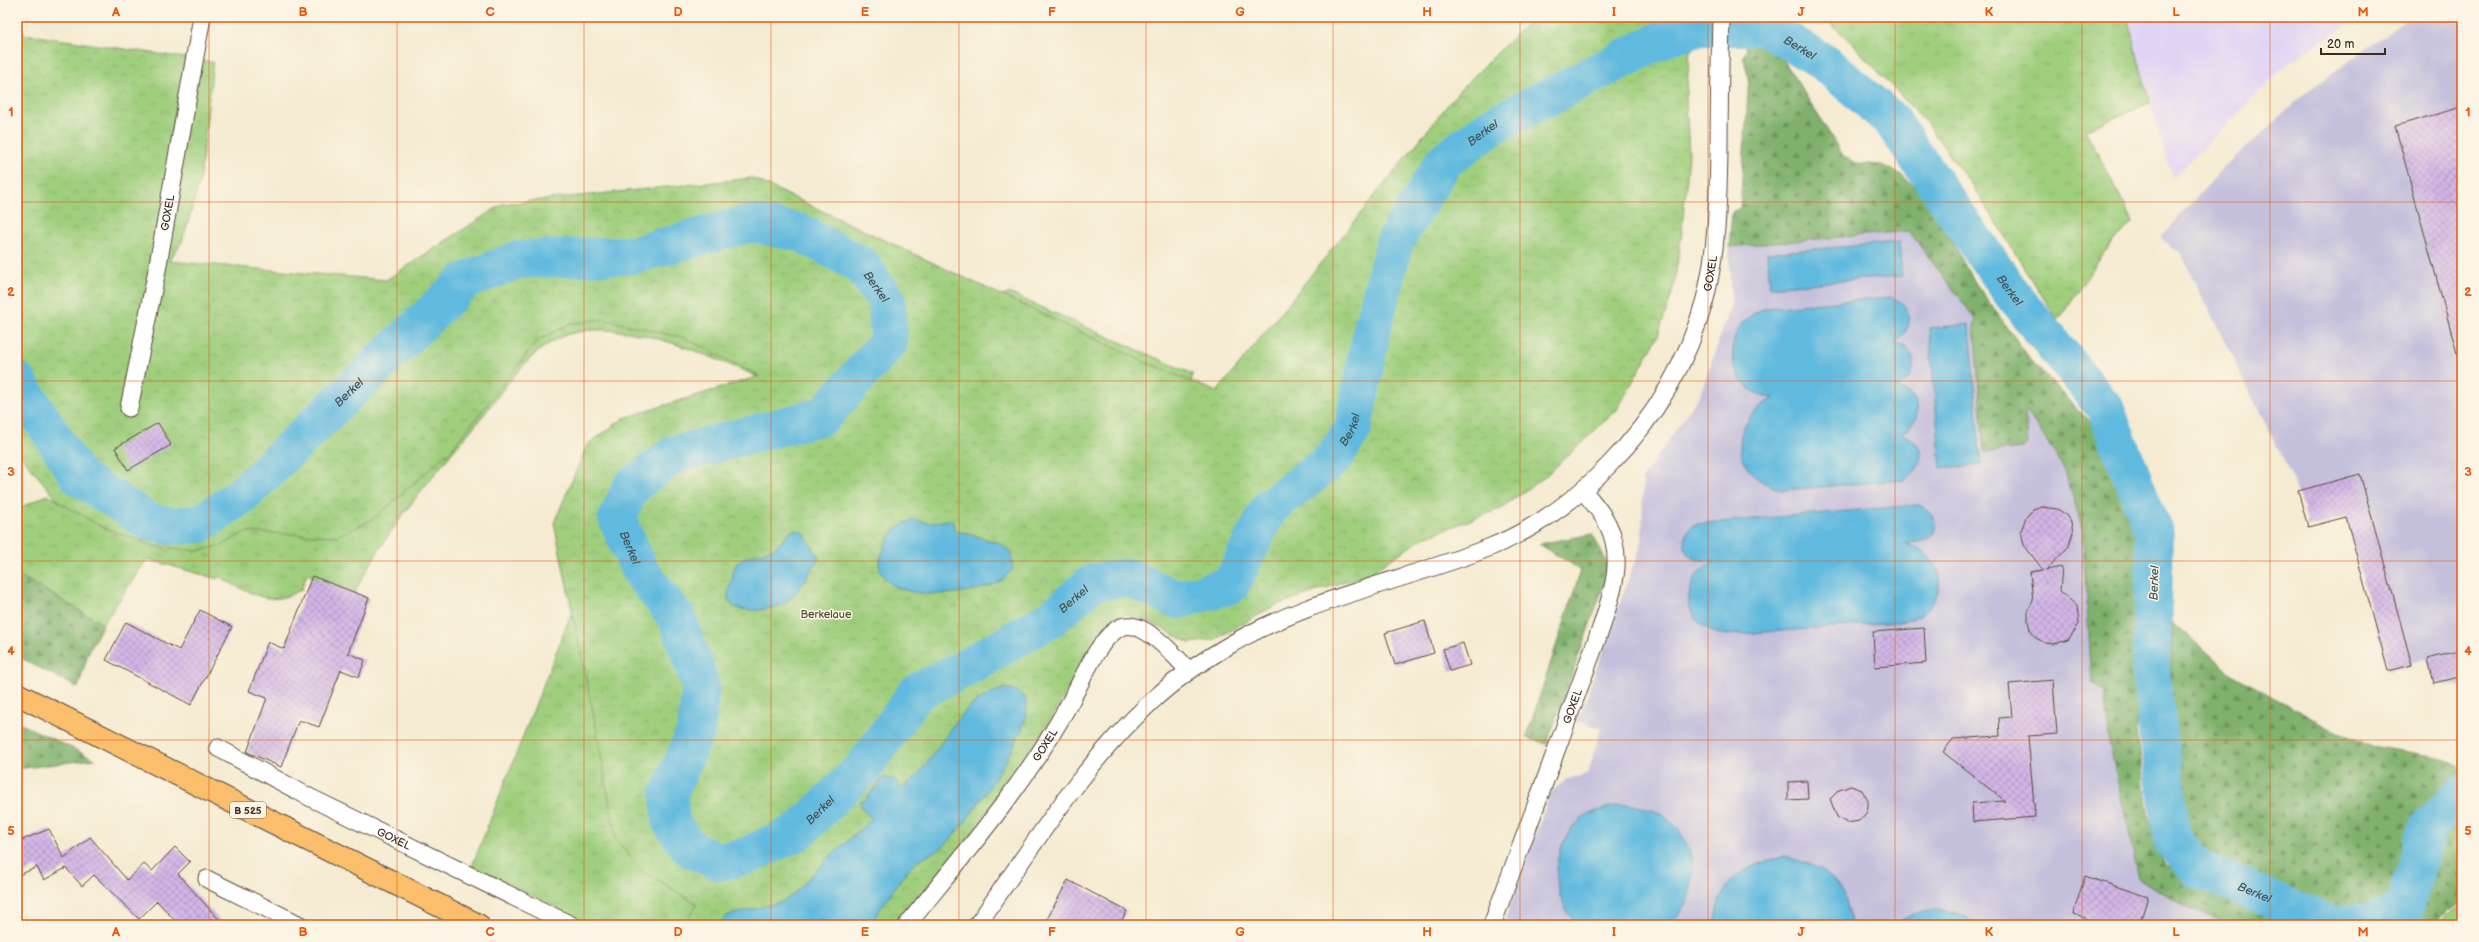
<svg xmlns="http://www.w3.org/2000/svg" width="2479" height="942" font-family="'Balsamiq Sans',sans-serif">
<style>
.built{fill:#e0d4f4}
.industrial{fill:#c4c0db}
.grass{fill:url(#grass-tufts);stroke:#6d7c4e}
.forest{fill:url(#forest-firs);stroke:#5d6e45}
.park{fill:url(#park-crowns);stroke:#6d7c4e}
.water{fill:#61b9de;stroke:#4e727e}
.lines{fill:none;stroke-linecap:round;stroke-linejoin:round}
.river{stroke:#61b9de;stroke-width:38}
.building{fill:url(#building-cross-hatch)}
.street-casing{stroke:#574739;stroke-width:19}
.primary-casing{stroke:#574739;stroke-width:24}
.street{stroke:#fff;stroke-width:17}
.primary{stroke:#fabe6d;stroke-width:22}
.grid{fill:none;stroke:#e8590c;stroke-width:1;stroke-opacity:0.55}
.labels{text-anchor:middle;stroke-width:3;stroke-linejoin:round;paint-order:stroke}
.shield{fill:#fcf5e5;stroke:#75675a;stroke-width:1}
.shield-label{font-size:10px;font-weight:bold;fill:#3b2a1e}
.street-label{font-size:11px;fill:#3b2a1e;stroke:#fcf5e5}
.park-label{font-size:11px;fill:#545336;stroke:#fcf5e5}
.water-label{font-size:12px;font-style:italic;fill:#465558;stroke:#fcf5e5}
.neatline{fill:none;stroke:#e8590c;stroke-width:1.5}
.grid-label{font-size:13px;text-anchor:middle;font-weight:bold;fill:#e8590c}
</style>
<defs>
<pattern id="grass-tufts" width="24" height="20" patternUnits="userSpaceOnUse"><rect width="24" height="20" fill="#9fce7d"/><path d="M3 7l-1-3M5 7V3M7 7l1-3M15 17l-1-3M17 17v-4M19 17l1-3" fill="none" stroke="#8ab16c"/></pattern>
<pattern id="forest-firs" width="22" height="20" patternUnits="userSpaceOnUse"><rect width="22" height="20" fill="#7fb16c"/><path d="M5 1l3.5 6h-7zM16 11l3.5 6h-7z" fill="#699058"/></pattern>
<pattern id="park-crowns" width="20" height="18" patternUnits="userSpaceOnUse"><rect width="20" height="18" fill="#9fce7d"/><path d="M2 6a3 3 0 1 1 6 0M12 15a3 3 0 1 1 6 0" fill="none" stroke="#8ab16c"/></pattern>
<pattern id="building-cross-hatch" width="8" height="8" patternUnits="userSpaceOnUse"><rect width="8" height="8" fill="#d3b6e7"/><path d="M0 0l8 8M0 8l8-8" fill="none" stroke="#ac94bb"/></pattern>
</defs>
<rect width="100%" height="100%" fill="#fcf5e5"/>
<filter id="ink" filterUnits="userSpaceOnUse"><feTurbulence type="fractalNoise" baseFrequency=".025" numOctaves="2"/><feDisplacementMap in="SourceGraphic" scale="8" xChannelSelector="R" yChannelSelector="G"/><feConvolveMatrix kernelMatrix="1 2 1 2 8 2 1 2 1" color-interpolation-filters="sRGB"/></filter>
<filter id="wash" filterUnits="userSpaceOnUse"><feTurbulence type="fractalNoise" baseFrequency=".012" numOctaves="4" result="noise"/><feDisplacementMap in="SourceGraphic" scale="16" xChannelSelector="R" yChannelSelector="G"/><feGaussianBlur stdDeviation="0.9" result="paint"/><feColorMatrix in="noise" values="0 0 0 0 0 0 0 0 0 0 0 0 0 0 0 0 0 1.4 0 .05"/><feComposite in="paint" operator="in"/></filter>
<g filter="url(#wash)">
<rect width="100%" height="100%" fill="#f5ebd2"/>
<!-- built -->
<path class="built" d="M2127,17H2358L2284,67L2172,179Z"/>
<!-- industrial -->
<path class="industrial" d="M2409,17H2462V687L2434,683L2428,659L2388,671L2346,517L2308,527L2296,485L2180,252L2160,238L2225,166L2305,94Z
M1909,231L1976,320L2025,413L2027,411L2066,470L2082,528L2092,683L2104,690L2110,746L2139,878L2193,910L2237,925H1520L1505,920L1551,792L1567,779L1588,774L1601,728L1578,721L1642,541L1643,477L1700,395L1731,305L1729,247Z"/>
<!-- grass -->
<path class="grass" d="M1822,17H2127L2150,103L2085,130L2133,221L2101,256L2058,321L1978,194L1928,125L1845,36Z
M683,278L763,379C711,357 627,317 569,334C529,347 503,392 477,423C432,477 385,531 354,594L307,574L301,590C294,593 287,597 280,598C261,602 234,585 218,576L217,579L147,559L103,624L17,574V509L47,495L156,547L169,550L405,385Z
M1009,293L1193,374L1191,382L997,299Z
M579,594L718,925H592L472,866Z
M2462,904V925H2434Z"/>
<!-- forest -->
<path class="forest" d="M1744,42L1768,46L1785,62L1844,157L1856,163L1882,165L1903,176L1923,195L1934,210L1976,284L2033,363L2096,428L2109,451L2141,548L2137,730L2148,813L2159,856L2165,865L2181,872L2208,892L2283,919L2291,925H2237L2193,910L2139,879L2110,746L2104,691L2092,683L2082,528L2065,470L2027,411L2025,413L2028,443L2023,448L1984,452L1974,326L1976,320L1909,231L1729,247L1732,212L1740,208L1749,78L1743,56L1747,50Z
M1592,534L1604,556L1609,571L1547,744L1526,738L1581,570L1539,544Z
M17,574L103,624L88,654L78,688L17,656Z
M2172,622L2230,673L2329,728L2371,746L2439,757L2452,761L2458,766L2461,773L2449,782L2414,825L2409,840L2404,872L2384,908L2362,913L2343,914L2201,853C2196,847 2190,841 2186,834C2160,792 2172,673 2172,622Z
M17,722L95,759L17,769Z
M2462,811V901C2436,920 2435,925 2402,925L2421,910L2436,844L2440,832Z"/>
<!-- park -->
<path class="park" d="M1533,17H1707V40L1690,51L1686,96L1689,155L1681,240L1673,290L1658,336L1617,410L1548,474L1500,509L1425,537L1370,573L1276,605L1214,640L1189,643L1152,623L1126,614L1103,630L1031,754L903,925H685L697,904L640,869L616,839L596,727L554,523L587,445L624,418L759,376L685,338L602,319L570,324L538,340L451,450L374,519L337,536L245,532L223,545L197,551L155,546L104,528L59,502L17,451V33L213,62L200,181L182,242L169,261L386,280L502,204L752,178L1140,360L1217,392L1459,91Z"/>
<!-- water -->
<path class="water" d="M1899,242L1902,276L1770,287L1767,253Z
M1890,297C1916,305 1914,330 1894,343L1905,347L1913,358C1914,373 1909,381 1897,389C1924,394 1923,421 1901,434C1927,442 1927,467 1904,480L1783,490C1729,477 1726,422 1774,398C1764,396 1754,394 1746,386C1731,372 1728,343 1740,326C1747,317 1756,312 1765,308Z
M1969,324L1981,465L1941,468L1929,328Z
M1919,505C1933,511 1944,531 1925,540C1919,543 1911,542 1906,544C1955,556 1948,616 1899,622L1727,635C1682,631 1676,581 1714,561C1707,560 1700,561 1693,558C1679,550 1683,532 1695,524Z
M914,520L931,523L949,520L953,522L954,530L999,543L1010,551L1013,568C1009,573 1003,580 997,583C970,596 879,606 879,561C888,539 890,527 914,520Z
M794,530L803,532L819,558C809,572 800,592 786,602C775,610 736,616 729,601C726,595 730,586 732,580C733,575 734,567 737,563C747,552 766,555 777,546C784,540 785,534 794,530Z
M1002,689H1013L1025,697C1027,705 1028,712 1025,720C1017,749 965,828 943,847C935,854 924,855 916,862C897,880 885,904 869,925H718L727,916L782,902L794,894L825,861L872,819L861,807L860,800L864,801L883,778L894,779L902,789C908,783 915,778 920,772C949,738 955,705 1002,689Z
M1626,804C1641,807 1657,809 1669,820C1701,848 1700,897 1669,925H1581C1547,902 1550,841 1583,818C1597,809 1610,807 1626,804Z
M1784,857C1824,865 1847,882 1851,925H1715C1717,882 1745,864 1784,857Z
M1937,909L1960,914L1979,925H1893L1914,913Z"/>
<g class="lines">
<!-- river -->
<path class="river" id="s1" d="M17,381L79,477L149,522L173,526L200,524L241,496L465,281L517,260L634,255L751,223L801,233L861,265L887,302L889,342L823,416L673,455L631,487L617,518L640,571L677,618L701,686L696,731L669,794L671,822L689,848L719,862L746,856L798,832L863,768L917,692L969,666L1052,618L1092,583L1128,577L1178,600L1231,585L1269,508L1334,458L1353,428L1373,325L1395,241L1444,161L1495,124L1669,36L1701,27H1765L1825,63L1891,120L2012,294L2105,408L2155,535L2151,677L2173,843L2198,869L2332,925L2369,923L2404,910L2428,827L2462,793"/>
</g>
<g id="blocks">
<!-- building -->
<path class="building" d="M2462,107V352L2457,353L2395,126Z
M158,423L171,445L128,470L115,448Z
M2360,474L2412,665L2388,671L2346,517L2308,527L2298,491Z
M2042,507L2057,509L2065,514L2071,522L2073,532L2069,546L2046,570L2062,567L2060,591L2077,606L2079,624L2068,640L2054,644L2045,643L2036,638L2030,630L2028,621V611L2033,601L2030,572L2043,570L2024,545L2021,531L2026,517L2033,510Z
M312,576L369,598L348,653L365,660L359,677L341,670L319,727L299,720L281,767L247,752L267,698L249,691L268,642L284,649Z
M200,610L232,627L191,705L106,660L126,622L179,650Z
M1425,621L1434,653L1395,665L1385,633Z
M1924,628L1926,663L1875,667L1873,632Z
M1463,643L1470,665L1450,671L1443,649Z
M2462,650V676L2434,683L2428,659Z
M2053,680L2057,734L2028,736L2035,817L1973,822L1972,803L2005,801L1943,752L1953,739L2000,736L1999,718L2012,717L2009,684Z
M1807,781L1808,799L1788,800V782Z
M1851,786L1862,790L1868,801V807L1867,812L1859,821L1847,823L1837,817L1830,799L1839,790Z
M49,829L64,858L90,837L127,880L144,864L152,871L175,847L190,862L178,874L224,925H179L157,901L139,919L94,875L82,886L66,868L44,880L37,867L17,876V842Z
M2085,876L2148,897L2139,925H2106L2073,914Z
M1068,880L1127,911L1119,925H1044Z"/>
</g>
</g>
<g filter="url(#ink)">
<use href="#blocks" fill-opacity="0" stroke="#574739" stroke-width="1"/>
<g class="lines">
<!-- street casing -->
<g class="street-casing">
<g id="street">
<path id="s2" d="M129,408L157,270L202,17"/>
<path id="s3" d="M218,748L311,798L571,925"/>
<path d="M207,879L300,925"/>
<path id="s4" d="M907,925C964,854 1024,786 1068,706C1081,684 1098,637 1121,627C1143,618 1176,657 1189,671"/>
<path id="s5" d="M977,925C1031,849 1082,765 1151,702C1173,681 1198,664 1223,649C1304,599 1401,582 1488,548C1534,530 1575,500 1609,465C1654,419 1688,362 1705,299C1717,251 1718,202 1719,152C1719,107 1720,62 1721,17"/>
<path id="s6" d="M1492,925L1601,628C1612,594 1625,559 1608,525C1602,512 1591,501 1583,490"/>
</g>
</g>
<!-- primary casing -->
<g class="primary-casing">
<path id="primary" d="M17,694L478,925"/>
</g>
<!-- street -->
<use href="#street" class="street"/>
<!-- primary -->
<use href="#primary" class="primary"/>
</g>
</g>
<!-- grid -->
<path class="grid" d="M209,17V925M397,17V925M584,17V925M771,17V925M959,17V925M1146,17V925M1333,17V925M1520,17V925M1708,17V925M1895,17V925M2082,17V925M2270,17V925M17,202H2462M17,381H2462M17,561H2462M17,740H2462"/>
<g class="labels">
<!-- shield labels -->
<rect class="shield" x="230" y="802" width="36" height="16" rx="3"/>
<g class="shield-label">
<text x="248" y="814">B 525</text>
</g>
<!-- street labels -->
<g class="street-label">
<text dy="4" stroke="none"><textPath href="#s2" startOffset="199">GOXEL</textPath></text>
<text dy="4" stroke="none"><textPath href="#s5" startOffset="1025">GOXEL</textPath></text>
<text dy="4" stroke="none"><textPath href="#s6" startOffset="233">GOXEL</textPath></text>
<text dy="4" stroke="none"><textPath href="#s4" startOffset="227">GOXEL</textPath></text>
<text dy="4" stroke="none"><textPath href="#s3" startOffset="198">GOXEL</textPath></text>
</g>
<!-- park labels -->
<g class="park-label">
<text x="826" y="618">Berkelaue</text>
</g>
<!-- water labels -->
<g class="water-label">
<text dy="4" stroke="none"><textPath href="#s1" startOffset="3353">Berkel</textPath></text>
<text dy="4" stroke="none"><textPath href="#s1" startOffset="3005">Berkel</textPath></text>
<text dy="4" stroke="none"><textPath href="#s1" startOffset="1049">Berkel</textPath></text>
<text dy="4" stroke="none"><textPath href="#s1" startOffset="3677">Berkel</textPath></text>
<text dy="4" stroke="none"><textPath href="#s1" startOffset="448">Berkel</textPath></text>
<text dy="4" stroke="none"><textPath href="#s1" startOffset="2669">Berkel</textPath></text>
<text dy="4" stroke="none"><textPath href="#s1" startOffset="1481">Berkel</textPath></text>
<text transform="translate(2154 583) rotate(-88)" y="4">Berkel</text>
<text dy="4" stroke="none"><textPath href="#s1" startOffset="2297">Berkel</textPath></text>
<text dy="4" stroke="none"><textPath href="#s1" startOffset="1961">Berkel</textPath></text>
<text dy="4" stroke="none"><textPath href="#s1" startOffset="4372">Berkel</textPath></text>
</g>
</g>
<!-- margin -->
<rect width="2479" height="942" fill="none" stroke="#fcf5e5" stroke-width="44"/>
<!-- scale -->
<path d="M2321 48v6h64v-6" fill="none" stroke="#3b2a1e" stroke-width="2"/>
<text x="2327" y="48" font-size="12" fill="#3b2a1e" stroke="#fcf5e5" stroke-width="3" paint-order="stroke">20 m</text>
<rect x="22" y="22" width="2435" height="898" class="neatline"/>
<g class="grid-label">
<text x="116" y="16">A</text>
<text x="303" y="16">B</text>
<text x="490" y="16">C</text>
<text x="678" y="16">D</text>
<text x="865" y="16">E</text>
<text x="1052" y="16">F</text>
<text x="1240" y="16">G</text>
<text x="1427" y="16">H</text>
<text x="1614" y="16">I</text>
<text x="1801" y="16">J</text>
<text x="1989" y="16">K</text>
<text x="2176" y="16">L</text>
<text x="2363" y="16">M</text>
<text x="11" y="116">1</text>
<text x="2468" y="116">1</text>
<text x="11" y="296">2</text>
<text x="2468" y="296">2</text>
<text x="11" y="476">3</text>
<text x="2468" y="476">3</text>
<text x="11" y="655">4</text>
<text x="2468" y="655">4</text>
<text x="11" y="835">5</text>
<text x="2468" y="835">5</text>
<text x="116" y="936">A</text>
<text x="303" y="936">B</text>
<text x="490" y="936">C</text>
<text x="678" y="936">D</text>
<text x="865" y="936">E</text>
<text x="1052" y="936">F</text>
<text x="1240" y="936">G</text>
<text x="1427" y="936">H</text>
<text x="1614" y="936">I</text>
<text x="1801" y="936">J</text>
<text x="1989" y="936">K</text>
<text x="2176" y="936">L</text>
<text x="2363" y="936">M</text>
</g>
</svg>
